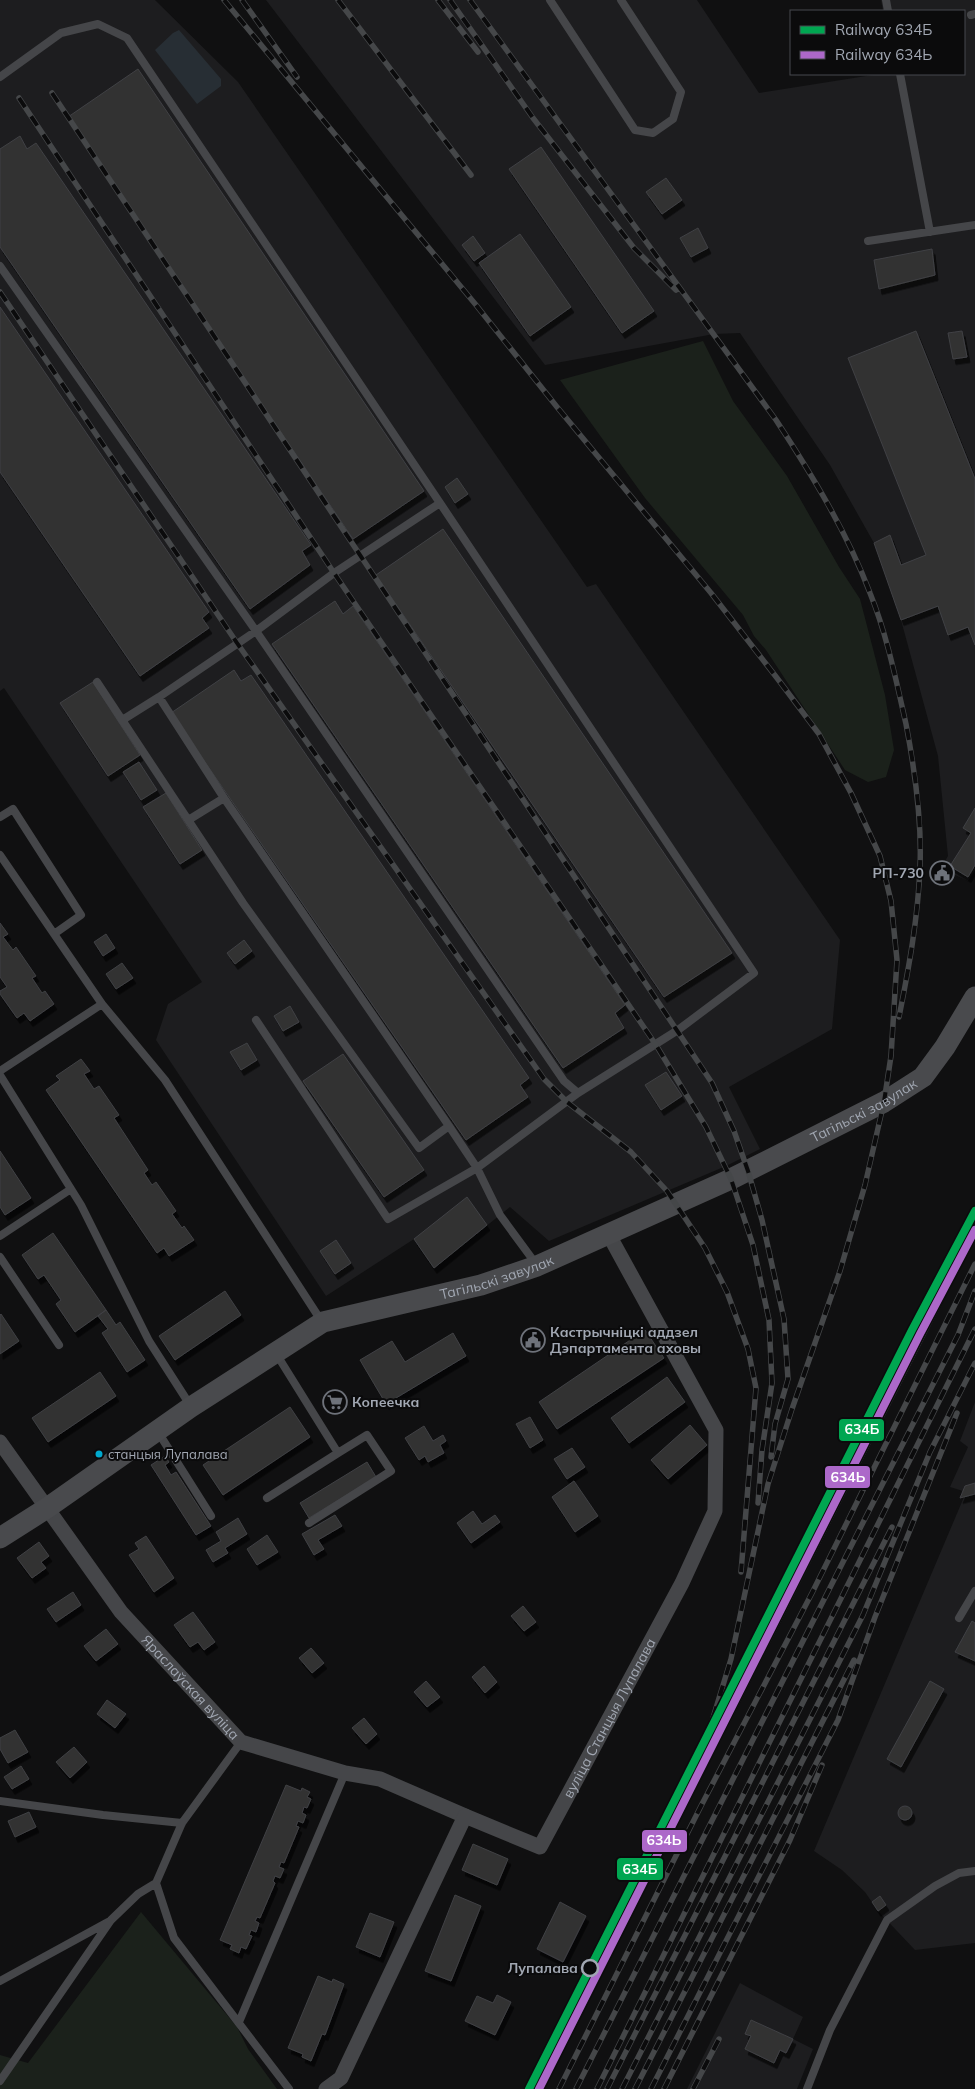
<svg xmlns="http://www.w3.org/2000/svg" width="975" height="2089" font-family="Mulish,sans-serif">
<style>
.built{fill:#1d1d1f}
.green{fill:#1b211b}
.water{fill:#272e34}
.building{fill:#313133;stroke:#404144;filter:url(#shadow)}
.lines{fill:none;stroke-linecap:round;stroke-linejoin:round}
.service{stroke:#454649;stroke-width:8}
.minor{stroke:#454649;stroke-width:15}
.secondary{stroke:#494a4d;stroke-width:21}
.rail-casing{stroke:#454749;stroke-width:5.5}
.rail{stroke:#0b0b0c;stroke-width:4;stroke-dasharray:11;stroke-linecap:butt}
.rail-1-casing{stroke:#0b0b0c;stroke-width:11}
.rail-2-casing{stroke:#0b0b0c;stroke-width:11}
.rail-1{stroke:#00a651;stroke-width:8}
.rail-2{stroke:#ac68c9;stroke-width:8}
.bus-dot{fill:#00a9ce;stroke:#0b0b0c;stroke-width:2}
.stop-dot{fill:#0b0b0c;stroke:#a1a7b2;stroke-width:2.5}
.labels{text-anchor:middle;stroke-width:4;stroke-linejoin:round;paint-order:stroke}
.bus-label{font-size:13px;fill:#a1a7b2;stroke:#0b0b0c;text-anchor:start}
.poi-label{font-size:14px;font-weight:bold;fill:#a1a7b2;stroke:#0b0b0c;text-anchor:start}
.street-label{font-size:14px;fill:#a1a7b2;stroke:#0b0b0c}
.stop-label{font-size:14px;font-weight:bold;fill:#a1a7b2;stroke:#0b0b0c;text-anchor:end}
.line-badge{stroke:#0b0b0c;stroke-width:2}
.badge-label{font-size:14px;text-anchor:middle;font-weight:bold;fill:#fff}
</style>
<defs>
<filter id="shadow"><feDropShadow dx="3" dy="5.5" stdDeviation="0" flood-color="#0009"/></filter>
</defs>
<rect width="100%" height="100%" fill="#101011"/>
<!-- built -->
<path class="built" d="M0,0H155L238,82L587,587L596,584L840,940L832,1029L729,1087L760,1149L726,1166L549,1241L510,1207L434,1268L414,1239L326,1296L156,1040L168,1004L202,982L4,688L0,691Z
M266,0H697L759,93L879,74H964V11H883L881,0H975V870L968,881L941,868L948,856L938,756L901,620L874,543L830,465L740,333L714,334L545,365Z
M975,1402V1943L915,1950L878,1911L865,1892L842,1870L814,1851L964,1497L960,1498L963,1491L950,1487L968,1447L960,1441Z
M740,1983L803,2017L793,2039L813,2049L797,2089H687Z"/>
<!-- green -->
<path class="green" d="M703,341L733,401L787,476L839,567L860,599L885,695L894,750L886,777L868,782L845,770L766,650L754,636L743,615L645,498L560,380Z
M141,1912L237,2027L248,2049L277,2089H0V2055L28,2063Z"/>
<!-- water -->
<path class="water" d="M179,30L221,79V86L197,104L155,50L173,33Z"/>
<!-- building -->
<path class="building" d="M138,69L424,491L353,539L68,117Z
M20,136L27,149L36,143L311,545L302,551L310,565L250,609L0,247V149Z
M541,147L654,311L622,333L509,169Z
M666,178L682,200L662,214L646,192Z
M698,228L708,248L691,257L680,238Z
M520,234L571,307L530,336L479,263Z
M473,236L485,253L474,261L462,245Z
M932,249L935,275L879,289L874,260Z
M0,307L209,612L202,618L209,628L140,676L0,472Z
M916,331L975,479V645L968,627L948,635L938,606L901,620L874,543L890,535L901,565L926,555L848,358Z
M962,331L967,357L953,359L948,333Z
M457,478L468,494L455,503L445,487Z
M443,529L732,953L664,997L376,575Z
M335,601L343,614L353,606L625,1005L615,1013L624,1028L563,1068L272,644Z
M234,670L241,681L251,675L529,1078L520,1085L528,1097L466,1140L171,713Z
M93,682L140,755L108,776L60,703Z
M139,762L157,790L141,800L123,772Z
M166,793L202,850L180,864L143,807Z
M975,808V865L968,877L950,866L971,833L963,828Z
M0,923L8,934L3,937L13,950L16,947L36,976L32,978L42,993L45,991L54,1004L30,1021L24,1013L17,1018L0,994V991L7,987L0,977Z
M106,934L115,948L103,956L94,942Z
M244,940L252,951L235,964L227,953Z
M122,963L133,978L116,989L106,974Z
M290,1006L299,1022L283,1031L274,1016Z
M247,1043L257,1060L241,1070L230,1052Z
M343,1054L424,1170L384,1197L303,1081Z
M81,1059L90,1071L84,1074L94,1089L99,1086L119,1115L114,1118L148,1170L144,1173L152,1185L156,1182L176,1211L172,1214L182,1228L184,1226L194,1240L169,1256L164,1248L157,1253L46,1090L60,1080L56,1076Z
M666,1072L682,1096L661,1110L645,1085Z
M0,1151L31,1198L5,1215L0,1207Z
M467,1197L487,1225L434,1268L414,1239Z
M53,1233L106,1310L75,1332L56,1304L61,1300L44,1275L38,1279L22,1255Z
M336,1240L351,1263L335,1274L320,1251Z
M225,1291L241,1315L175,1360L159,1336Z
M106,1310L116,1325L120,1322L145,1360L127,1372L102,1333L108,1329L98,1316Z
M1,1314L19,1341L0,1354V1315Z
M645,1330L664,1358L557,1429L539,1402Z
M453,1333L466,1356L386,1404L360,1360L392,1341L405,1362Z
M100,1372L116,1396L48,1442L32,1418Z
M667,1377L685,1402L629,1443L611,1418Z
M290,1407L310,1437L223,1495L203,1465Z
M530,1417L543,1440L530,1448L516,1424Z
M690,1425L707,1445L668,1479L651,1460Z
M424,1426L433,1441L443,1435L446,1441L440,1445L444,1453L428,1462L425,1456L419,1460L405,1438Z
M572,1448L585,1467L567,1479L554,1459Z
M165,1456L169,1462L165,1465L171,1475L176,1472L211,1526L196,1535L151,1465Z
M367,1462L376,1477L309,1518L300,1503Z
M574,1481L598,1516L575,1532L552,1497Z
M975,1483V1494L960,1498L965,1486Z
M473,1511L482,1524L495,1515L500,1522L471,1543L457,1523Z
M335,1515L342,1526L318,1540L324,1549L314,1555L302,1534Z
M238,1518L247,1534L225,1548L228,1553L213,1562L206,1550L221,1541L216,1532Z
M267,1535L278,1552L257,1565L247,1549Z
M146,1536L174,1578L154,1592L129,1555L139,1549L135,1543Z
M39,1542L49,1556L41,1562L46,1568L32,1578L17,1558Z
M73,1592L81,1605L56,1622L47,1609Z
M523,1606L536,1622L524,1631L511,1616Z
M193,1612L215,1642L204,1650L198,1642L190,1647L174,1625Z
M972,1621L975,1623V1661L955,1652Z
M106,1629L118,1644L96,1661L84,1646Z
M311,1648L324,1663L312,1673L299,1658Z
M484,1666L497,1682L485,1693L472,1677Z
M426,1681L440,1697L427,1707L414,1692Z
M930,1681L944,1689L901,1767L887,1759Z
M107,1700L126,1714L115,1728L97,1714Z
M364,1718L377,1734L366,1744L352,1728Z
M15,1730L28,1752L8,1763L0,1749V1738Z
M74,1747L87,1762L70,1778L56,1762Z
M21,1766L29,1779L12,1789L4,1777Z
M286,1785L301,1791L302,1788L310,1792L307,1797L311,1799L307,1808L304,1807L302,1813L306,1815L303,1823L298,1821L296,1826L299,1827L284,1863L281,1862L279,1867L284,1869L280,1878L275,1876L273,1881L275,1883L260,1918L257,1917L255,1921L259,1923L256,1932L251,1930L249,1935L252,1936L246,1949L241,1947L239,1953L230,1949L232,1945L220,1940Z
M898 1813a7 7 0 1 1 14 0a7 7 0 1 1-14 0Z
M29,1812L36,1827L15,1837L8,1821Z
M473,1844L508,1859L497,1885L462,1870Z
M455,1895L481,1906L451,1981L425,1971Z
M880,1896L886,1905L878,1911L872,1902Z
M560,1902L586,1916L563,1962L537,1949Z
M370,1913L394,1922L380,1957L356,1947Z
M318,1976L332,1982L333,1979L344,1984L325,2035L322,2034L311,2061L302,2057L303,2054L288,2048Z
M497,1995L511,2002L495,2035L465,2021L477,1996L493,2003Z
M751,2020L793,2039L786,2053L780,2050L774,2063L745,2049L751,2036L745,2034Z"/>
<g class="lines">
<!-- service -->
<path class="service" d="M550,0L635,130L653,133L673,119L681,92L621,0
M886,0L888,11
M971,15L975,14
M900,74L930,232
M0,77L61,33L98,24L127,38L440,503
M868,241L975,225
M0,266L256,631L564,1081L578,1093
M97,682L243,903L419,1148L449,1126L224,798L159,697L124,719
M159,697L256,631L334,573L440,503L754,973L678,1030L578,1093L477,1168L388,1219L256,1020
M0,817L13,809L81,915L54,934
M190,819L224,798
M0,855L102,1004L165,1080L322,1322
M0,1071L102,1004
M0,1075L81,1205L149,1341L190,1405
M449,1126L477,1168L500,1215L536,1264
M0,1236L71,1189
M0,1257L59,1345
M158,1432L211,1516
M267,1498L338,1453L277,1355
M309,1523L391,1471L367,1435L338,1453
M959,1618L975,1591
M0,1801L103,1815L182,1823
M156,1883L174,1938L289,2089
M0,1981L108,1922
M239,2022L345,1773
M0,2081L111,1920L138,1894L156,1883L182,1823L241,1742
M807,2089L830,2030L887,1920L935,1886L959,1873L975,1871"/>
<!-- minor -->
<g class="minor">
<path id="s1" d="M0,1442L121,1612L241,1742L345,1773L380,1779L465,1816"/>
<path id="s2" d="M326,2089L341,2078L465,1816L540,1847L682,1583L715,1511L716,1430L609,1235"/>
</g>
<!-- secondary -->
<path class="secondary" id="s3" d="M0,1538L47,1508L191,1407L323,1322L481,1285L537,1266L731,1179L884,1102L923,1077L945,1047L975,997"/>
<!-- rail casing -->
<g class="rail-casing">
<path id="rail" d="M224,0L476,305L557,407L711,593L777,678L819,734L851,793L880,856L891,901L897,960L891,1056L884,1102L865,1185L840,1271L792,1409L768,1484L731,1659L709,1731
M242,0L297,77
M338,0L471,175
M438,0L478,52
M450,0L533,118L634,248L676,290
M470,0L776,420C812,475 847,532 870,593C887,635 896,680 906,724C915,771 922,819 920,867C918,918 909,967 899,1017
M52,93L712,1083L734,1131L748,1171L762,1220L784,1319L788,1379L775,1424L771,1457
M19,98L334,573L656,1045L706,1127L731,1179L753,1245L769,1320L772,1383L762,1450L758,1503
M0,292L237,643L544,1079L567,1102L631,1152L667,1191L705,1248L727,1292L748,1349L756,1388L741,1572
M541,2089L975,1232
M559,2089L701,1806L812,1593L975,1264
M576,2089L958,1335L975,1291
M597,2089L975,1329
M607,2089L892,1527
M622,2089L863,1615L930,1452L975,1363
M635,2089L854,1660
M651,2089L838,1720L875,1617L957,1413
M664,2089L790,1840L822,1765
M693,2089L719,2039"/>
</g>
<!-- rail -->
<use href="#rail" class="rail"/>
<!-- rail-1 casing -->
<g class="rail-1-casing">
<path id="rail-1" d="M529,2089L912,1330L975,1211"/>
</g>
<!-- rail-2 casing -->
<g class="rail-2-casing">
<path id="rail-2" d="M539,2089L920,1334L975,1230"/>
</g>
<!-- rail-1 -->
<use href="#rail-1" class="rail-1"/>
<!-- rail-2 -->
<use href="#rail-2" class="rail-2"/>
</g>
<!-- icons -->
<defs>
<g id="civic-ring" transform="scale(1.25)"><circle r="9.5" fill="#0b0b0c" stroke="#6e727a" stroke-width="1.5"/><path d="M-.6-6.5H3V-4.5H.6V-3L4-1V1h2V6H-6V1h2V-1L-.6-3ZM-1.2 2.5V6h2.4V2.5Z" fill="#6e727a"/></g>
<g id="supermarket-ring" transform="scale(1.25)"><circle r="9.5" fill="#0b0b0c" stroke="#6e727a" stroke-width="1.5"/><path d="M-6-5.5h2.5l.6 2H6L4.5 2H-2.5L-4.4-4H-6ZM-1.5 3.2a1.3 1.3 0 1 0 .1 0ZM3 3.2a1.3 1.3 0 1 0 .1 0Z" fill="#6e727a"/></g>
</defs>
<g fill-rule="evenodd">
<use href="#civic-ring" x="942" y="873"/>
<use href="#civic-ring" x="533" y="1340"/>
<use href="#supermarket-ring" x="335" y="1402"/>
</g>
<!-- markers -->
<circle class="bus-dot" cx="99" cy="1454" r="4.5"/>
<circle class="stop-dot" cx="590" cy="1968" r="8"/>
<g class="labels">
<!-- bus labels -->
<g class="bus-label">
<text x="108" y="1459">станцыя Лупалава</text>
</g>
<!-- poi labels -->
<g class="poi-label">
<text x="924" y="878" text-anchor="end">РП-730</text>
<text x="550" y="1337">Кастрычніцкі аддзел<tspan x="550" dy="16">Дэпартамента аховы</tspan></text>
<text x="352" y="1407">Копеечка</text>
</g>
<!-- street labels -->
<g class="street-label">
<text dy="5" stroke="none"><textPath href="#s3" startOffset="972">Тагільскі завулак</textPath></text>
<text dy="5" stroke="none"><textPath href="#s3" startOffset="568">Тагільскі завулак</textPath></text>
<text dy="5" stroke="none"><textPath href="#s1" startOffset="311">Яраслаўская вуліца</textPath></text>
<text dy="5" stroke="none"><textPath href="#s2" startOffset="536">вуліца Станцыя Лупалава</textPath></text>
</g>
<!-- stop labels -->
<g class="stop-label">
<text x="578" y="1973">Лупалава</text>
</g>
</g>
<g class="line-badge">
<rect x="838" y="1418" width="47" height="24" rx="5" fill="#00a651"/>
<rect x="824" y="1465" width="47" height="24" rx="5" fill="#ac68c9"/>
<rect x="641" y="1829" width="47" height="24" rx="5" fill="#ac68c9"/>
<rect x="616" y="1857" width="48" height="24" rx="5" fill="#00a651"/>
</g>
<g class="badge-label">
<text x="862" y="1434">634Б</text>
<text x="848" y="1482">634Ь</text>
<text x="664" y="1845">634Ь</text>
<text x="640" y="1874">634Б</text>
</g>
<!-- legend -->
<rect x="790" y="10" width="175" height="65" fill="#0b0b0c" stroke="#47494e"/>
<rect x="800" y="26" width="25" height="8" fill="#00a651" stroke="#47494e"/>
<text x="835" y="35" font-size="15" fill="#a1a7b2">Railway 634Б</text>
<rect x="800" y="51" width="25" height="8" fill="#ac68c9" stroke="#47494e"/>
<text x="835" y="60" font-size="15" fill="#a1a7b2">Railway 634Ь</text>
</svg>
